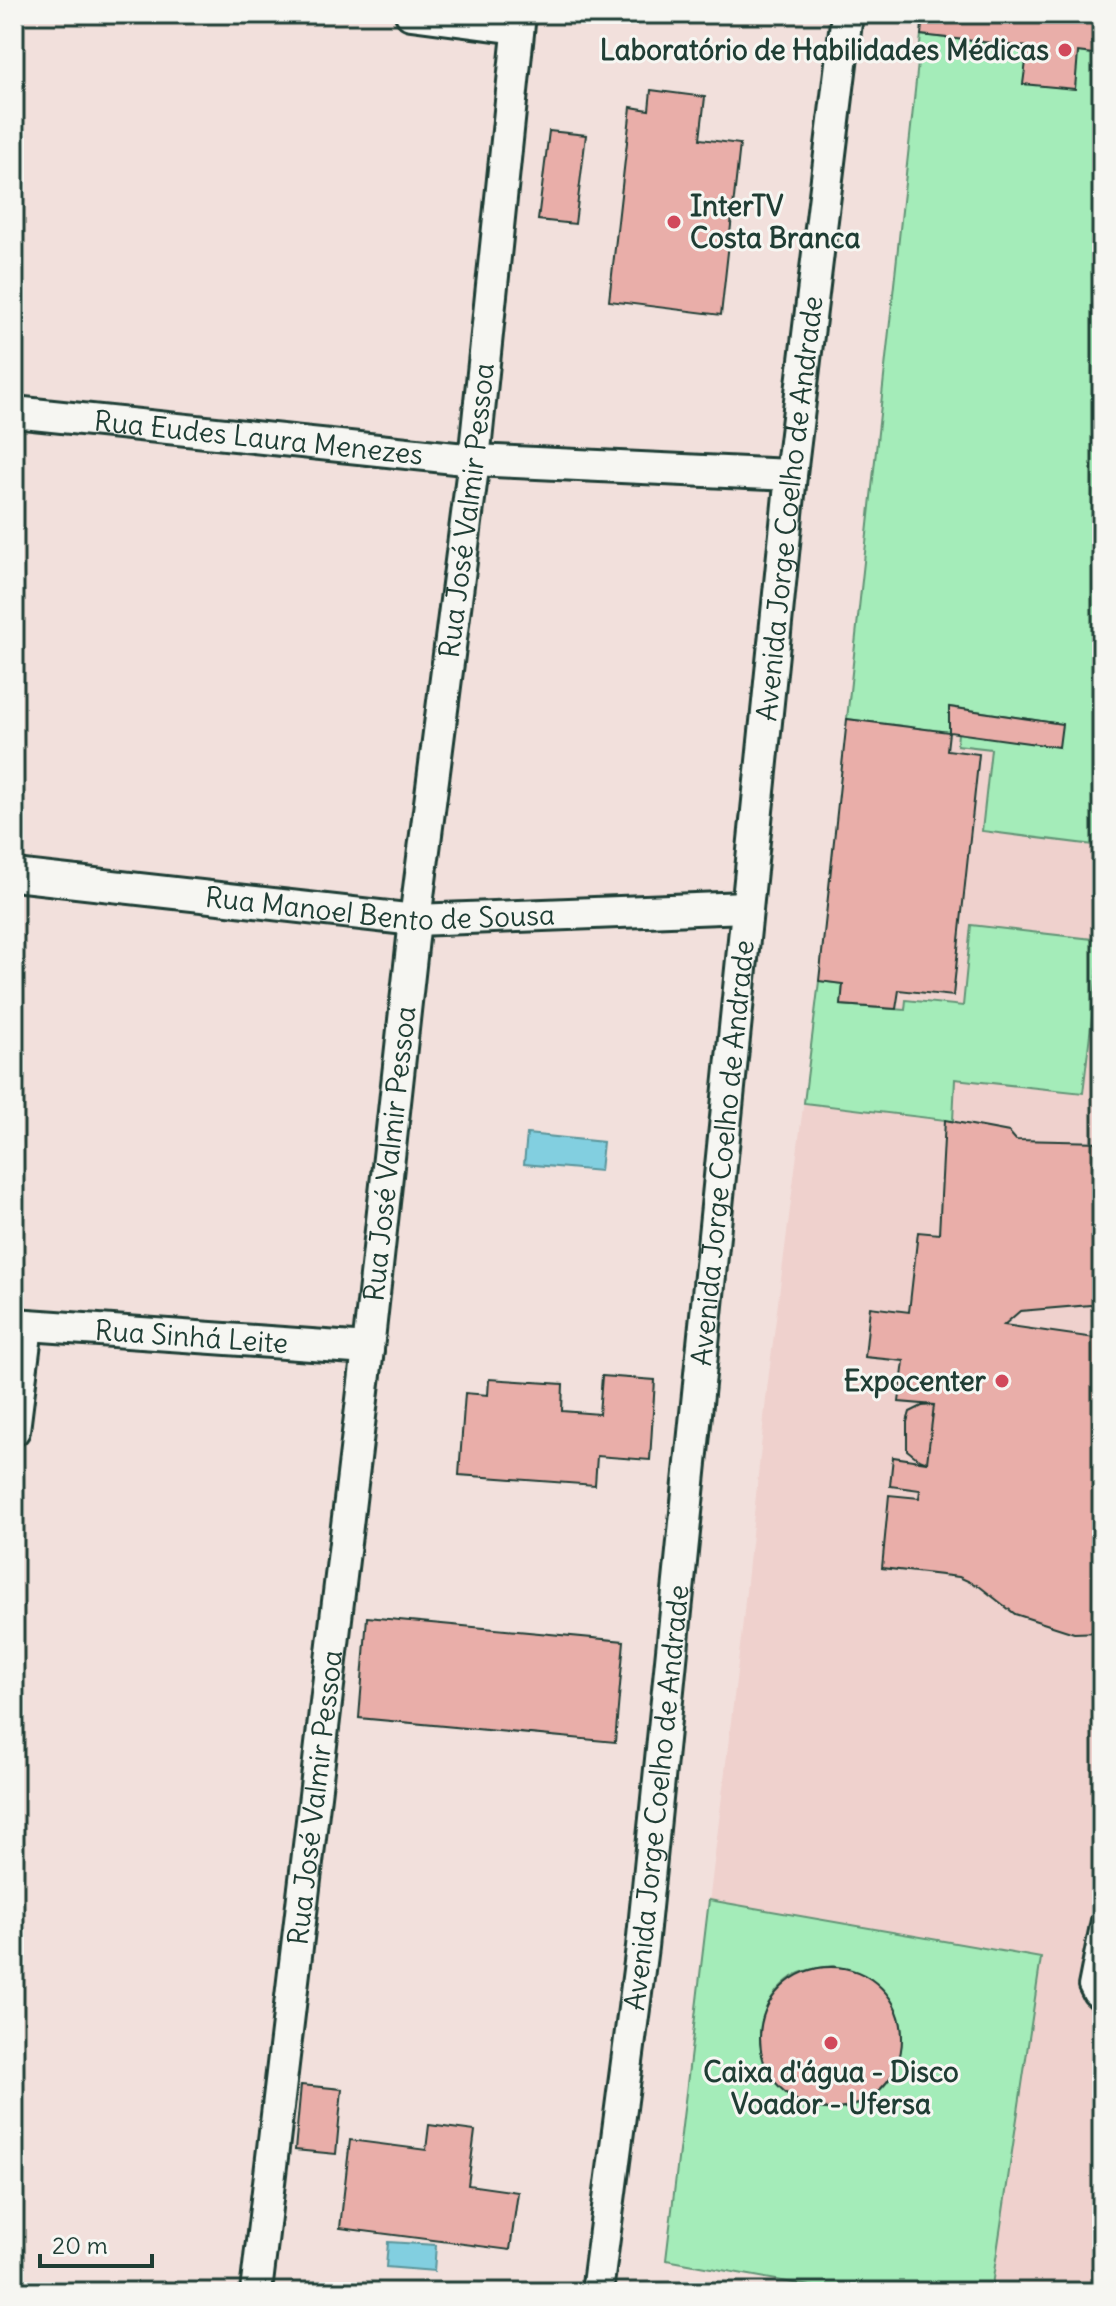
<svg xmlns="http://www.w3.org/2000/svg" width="1116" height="2306" font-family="Delius,sans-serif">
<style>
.built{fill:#efd1cd}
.green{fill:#a4ecb9;stroke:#629476;stroke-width:2;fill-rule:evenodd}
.water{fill:#82cfe0;stroke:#5a959b;stroke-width:2}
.building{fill:#e9aea9;stroke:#1f3d34;stroke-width:2}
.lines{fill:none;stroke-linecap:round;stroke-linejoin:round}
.service-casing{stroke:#1f3d34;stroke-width:20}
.minor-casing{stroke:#1f3d34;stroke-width:36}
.service{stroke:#f6f6f2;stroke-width:14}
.minor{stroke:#f6f6f2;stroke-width:30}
.poi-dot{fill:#d1495b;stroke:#f6f6f2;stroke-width:3}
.labels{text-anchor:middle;stroke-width:6;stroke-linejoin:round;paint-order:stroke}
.poi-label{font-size:28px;font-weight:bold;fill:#1f3d34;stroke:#f6f6f2;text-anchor:end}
.street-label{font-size:28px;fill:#1f3d34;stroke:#f6f6f2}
</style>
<rect width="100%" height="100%" fill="#f2e0dc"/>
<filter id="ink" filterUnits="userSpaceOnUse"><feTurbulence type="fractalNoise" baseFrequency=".0125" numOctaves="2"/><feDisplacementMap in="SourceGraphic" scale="16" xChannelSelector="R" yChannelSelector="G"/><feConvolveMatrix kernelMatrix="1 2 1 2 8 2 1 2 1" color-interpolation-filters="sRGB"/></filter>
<g filter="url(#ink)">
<!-- built -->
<path class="built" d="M923,14H1102V2292H843L666,2260L742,1630L767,1389L819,981Z"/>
<!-- green -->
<path class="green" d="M921,35L1028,47L1024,83L1074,89L1078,52L1102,55V846L982,831L991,749L957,745L958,733L1061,724L950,707L949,732L847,719Z
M971,925L1101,940L1083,1093L955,1079L953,1121L804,1103L819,981L843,984L841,1005L905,1010L906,1000L963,1006Z
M709,1900L1041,1958L991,2292H843L666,2260ZM833,1966C949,1988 903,2136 808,2105C785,2097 772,2081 764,2058C753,2029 766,1995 792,1977C804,1969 819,1968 833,1966Z"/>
<!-- water -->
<path class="water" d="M527,1134L603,1142L600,1171L524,1164Z
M388,2242L436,2245L434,2271L386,2267Z"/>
<!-- building -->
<path class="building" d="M923,14H1102V55L1078,52L1075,89L1023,84L1028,47L921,35Z
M651,90L705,97L700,139L740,144L721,315L609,301L631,107L649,110Z
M549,131L586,135L575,224L538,220Z
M949,707L1062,724L1059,747L949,732Z
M847,719L949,732L947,750L979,754L953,996L899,990L896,1009L841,1005L843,984L819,981Z
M945,1120L1009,1132L1016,1140L1102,1142V1304L1020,1311L1004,1325L1102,1339V1632L1074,1633L1015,1614L979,1586L959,1577L882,1568L889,1495L919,1498L920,1490L890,1486L893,1457L927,1462L934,1405L899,1402L904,1361L865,1357L870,1307L909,1312L918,1232L939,1234Z
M602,1376L655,1380L650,1460L597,1456L595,1485L459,1475L465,1393L488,1395L489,1379L563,1384L562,1411L599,1414Z
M934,1405L927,1462L917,1458L907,1450V1422L910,1412L922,1406Z
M367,1617L624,1641L615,1742L359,1718Z
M760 2038a71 71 0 1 1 142 0a71 71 0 1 1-142 0Z
M301,2085L342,2089L336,2154L295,2150Z
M429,2125L475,2131L468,2185L518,2192L510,2250L340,2228L350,2140L426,2150Z"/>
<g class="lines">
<!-- service casing -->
<g class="service-casing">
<path id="service" d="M1099,1920L1086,1986L1091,1996L1102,2006"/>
</g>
<!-- minor casing -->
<g class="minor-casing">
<g id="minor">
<path d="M411,14L518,28"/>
<path id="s1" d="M14,412L474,460L791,475"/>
<path id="s2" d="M14,875L415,920L746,907"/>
<path id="s3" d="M14,1324L368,1349"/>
<path d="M14,1430L27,1326"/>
<path id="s4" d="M256,2292L368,1349L415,920L474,460L520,14"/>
<path id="s5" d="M597,2292L642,1947L791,475L847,14"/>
</g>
</g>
<!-- service -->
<use href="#service" class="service"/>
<!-- minor -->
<use href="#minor" class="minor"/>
</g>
</g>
<!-- markers -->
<g class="poi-dot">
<circle cx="1065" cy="50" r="8"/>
<circle cx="674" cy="222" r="8"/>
<circle cx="1002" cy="1381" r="8"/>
<circle cx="831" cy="2043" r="8"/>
</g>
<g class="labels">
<!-- poi labels -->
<g class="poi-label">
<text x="1049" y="60">Laboratório de Habilidades Médicas</text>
<text x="690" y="216" text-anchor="start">InterTV<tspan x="690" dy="32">Costa Branca</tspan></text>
<text x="986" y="1391">Expocenter</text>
<text x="831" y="2082" text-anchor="middle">Caixa d'água - Disco<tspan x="831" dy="32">Voador - Ufersa</tspan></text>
</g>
<!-- street labels -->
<g class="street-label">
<text dy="10" stroke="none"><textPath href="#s1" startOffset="246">Rua Eudes Laura Menezes</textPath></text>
<text dy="10" stroke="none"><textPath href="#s5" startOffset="1794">Avenida Jorge Coelho de Andrade</textPath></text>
<text dy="10" stroke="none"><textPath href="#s4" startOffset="1794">Rua José Valmir Pessoa</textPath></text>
<text dy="10" stroke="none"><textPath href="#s2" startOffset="368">Rua Manoel Bento de Sousa</textPath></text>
<text dy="10" stroke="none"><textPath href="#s4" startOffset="1146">Rua José Valmir Pessoa</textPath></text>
<text dy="10" stroke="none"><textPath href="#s5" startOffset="1146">Avenida Jorge Coelho de Andrade</textPath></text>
<text dy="10" stroke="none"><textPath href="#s3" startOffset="178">Rua Sinhá Leite</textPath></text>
<text dy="10" stroke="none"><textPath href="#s4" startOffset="498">Rua José Valmir Pessoa</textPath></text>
<text dy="10" stroke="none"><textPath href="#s5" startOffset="498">Avenida Jorge Coelho de Andrade</textPath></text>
</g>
</g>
<!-- margin -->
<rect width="1116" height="2306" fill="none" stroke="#f6f6f2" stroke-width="48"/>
<rect x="24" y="24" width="1068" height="2258" fill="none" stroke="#1f3d34" stroke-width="3" filter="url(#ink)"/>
<!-- scale -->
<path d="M40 2254v12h112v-12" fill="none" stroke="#1f3d34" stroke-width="4"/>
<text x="52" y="2254" font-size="24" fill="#1f3d34" stroke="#f6f6f2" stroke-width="6" paint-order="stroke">20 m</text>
</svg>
